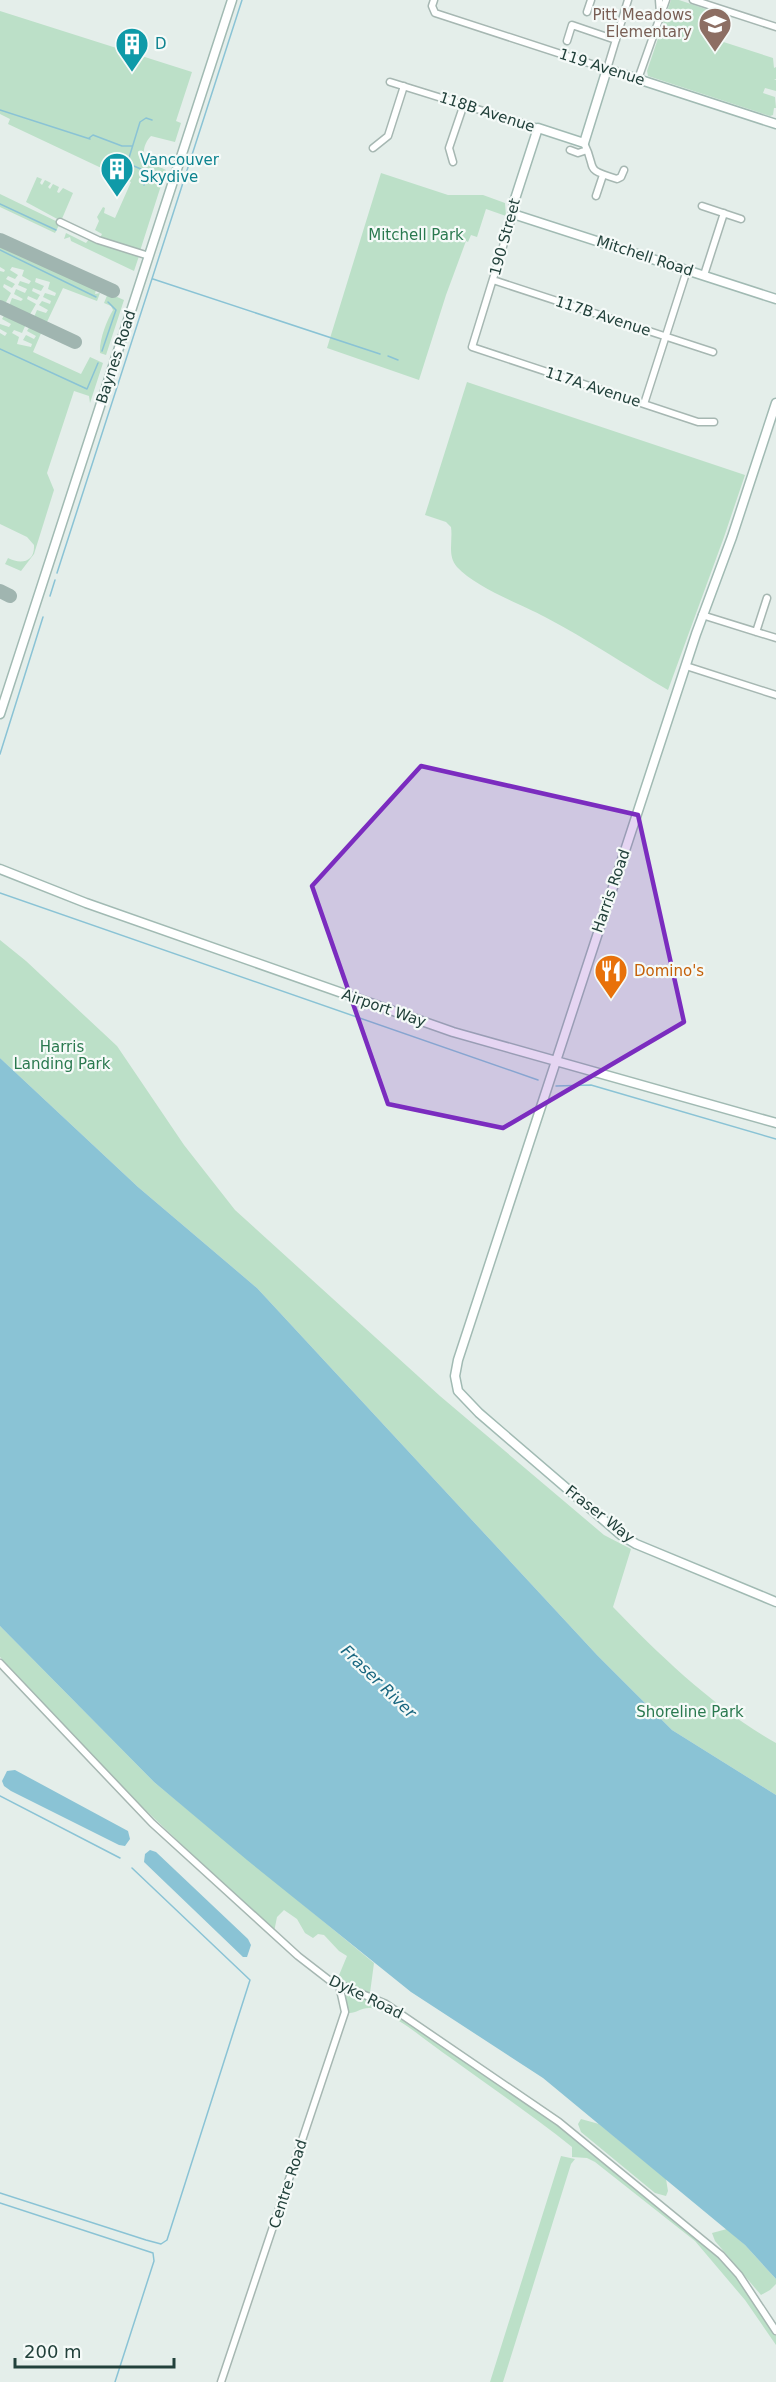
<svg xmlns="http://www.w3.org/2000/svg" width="776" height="2382" font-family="'DejaVu Sans',sans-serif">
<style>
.green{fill:#bce0c8}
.water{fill:#8ac3d5}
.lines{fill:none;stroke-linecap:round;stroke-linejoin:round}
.stream{stroke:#8ac3d5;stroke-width:1.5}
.taxiway{stroke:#a0b5b0;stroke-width:14}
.street-casing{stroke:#a6b7b2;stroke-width:9}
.secondary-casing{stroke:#a1bab3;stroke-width:11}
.street{stroke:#fff;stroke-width:6}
.secondary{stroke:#fff;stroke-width:8}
.marked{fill:#7b2cbf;fill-opacity:0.2;stroke:#7b2cbf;stroke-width:4.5;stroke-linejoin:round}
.labels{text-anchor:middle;stroke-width:4.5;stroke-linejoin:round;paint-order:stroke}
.education-label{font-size:15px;fill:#785e54;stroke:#f5faf8;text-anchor:end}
.culture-label{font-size:15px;fill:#0d838f;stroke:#f5faf8;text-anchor:start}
.street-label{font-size:15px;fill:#22413b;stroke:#f5faf8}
.park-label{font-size:15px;fill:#2a794f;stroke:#f5faf8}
.food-label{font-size:15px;fill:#c56008;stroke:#f5faf8;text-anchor:start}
.water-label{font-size:16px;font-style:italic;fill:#196780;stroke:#f5faf8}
</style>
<rect width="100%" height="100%" fill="#e4eeea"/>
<!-- green -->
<path class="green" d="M671,0H679L715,12L708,37L773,58L774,68L776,67V79H774L776,80V91L765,88L763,93L775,97L776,108H774L773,115L770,116L648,76L647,71Z
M0,11L192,72L176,121L181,123L175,142L151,136C145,142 142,151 145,160L166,170L140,251L100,238L102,234L95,230L99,221L97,217L103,207L105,208L104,213L115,218L131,182L8,124L10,119L0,114Z
M381,173L448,195H483L505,203L506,216L486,209L477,237L471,235L468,242L466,241L446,295L419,380L327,348Z
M37,177L42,179L40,183L42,185L45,180L51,183L48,187L50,189L53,184L59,187L57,192L59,193L63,188L73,193L61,221L26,202Z
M0,194L60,223L55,233L0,207Z
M66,233L86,243L89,239L139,256L134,271L71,241L70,237L64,239Z
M0,246L96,290L95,294L100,293L97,301L63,288L46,324L34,317L37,310L46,313L48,310L39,305L42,301L50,304L51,301L43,297L45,293L55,296L56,293L48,289L50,282L36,278L35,282L44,286L41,291L33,288L32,291L40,295L37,300L28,296L27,299L36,304L29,316L9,306L12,298L21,301L23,299L14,294L16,289L25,293L27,289L18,285L20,281L29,284L31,281L22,276L24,270L12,267L10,270L18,275L15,279L8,276L6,279L15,284L12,288L4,284L3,287L11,293L5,304L0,302V271L4,272L5,270L0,267Z
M108,293L124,300L106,355L100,353C99,340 107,320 113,310L111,306L104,303Z
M5,314L26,324L22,333L14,330L12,333L19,337L17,344L31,347L32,344L23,340L26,335L34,339L36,336L27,331L30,326L42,331L33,352L81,374L90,357L103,363L90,403L89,396L74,391L47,473L54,490L34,554L21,571L5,564L8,558C21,565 35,562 34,545L27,537L0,524V333L5,336L7,333L0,329V324L9,327L11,324L2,319Z
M467,382L745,475L724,537L668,690C627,666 587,639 545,617C520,604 475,587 457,567C447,555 453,542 451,527L446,522L425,515Z
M0,940L26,961L117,1046L184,1145L235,1210L440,1396L604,1535L631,1549L613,1607C660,1656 717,1710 776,1743V1795L672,1730L597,1655L257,1288L138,1187L0,1058Z
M0,1626L154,1782L374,1963L370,1993L337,1980L347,1956L339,1951L324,1935L318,1934L313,1938L305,1933L297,1919L284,1910L277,1917L274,1932L135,1800L0,1657Z
M347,1989L390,2009L546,2116L704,2241L734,2271L768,2321L776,2336V2345L745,2300L695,2241L595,2162L587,2158L572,2157V2147C533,2116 492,2088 452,2059C428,2043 405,2021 378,2010C363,2004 358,2014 348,2013L344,1990Z
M581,2119L599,2124L666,2179L668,2191L666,2196L655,2193L581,2132L578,2124Z
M561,2156L575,2159L571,2164L503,2382H490Z
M727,2229L745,2245L776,2279V2284L770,2290L761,2295L715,2241L712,2233Z"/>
<!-- water -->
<path class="water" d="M0,1058L138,1187L257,1288L597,1655L672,1730L776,1795V2279L745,2245L543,2078L411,1992L247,1860L154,1782L0,1626Z
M15,1770L128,1831L130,1839L125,1846L119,1845L11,1791L4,1786L2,1781L7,1771Z
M150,1850L156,1852L248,1939L251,1945L247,1957H243L144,1862L145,1854Z"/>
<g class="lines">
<!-- stream -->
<path class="stream" d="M0,110L90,139
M89,138L93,135L122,146H132
M144,185L148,172L129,164L128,161L140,122L146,118L152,120
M0,204L56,230
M0,250L96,297
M153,279L380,354
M0,349L87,389L98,363
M102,351L116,310L108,302
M388,356L398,360
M57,573L242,0
M50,596L55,580
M0,754L43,617
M0,893L538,1080
M556,1086L591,1085L776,1139
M0,1796L120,1858
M0,2193L146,2240L161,2244L167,2240L250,1980L132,1868
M0,2203L153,2253L154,2261L115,2382"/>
<!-- taxiway -->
<path class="taxiway" d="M0,240L113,291
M0,307L75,342
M0,591L10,596"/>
<!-- street casing -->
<g class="street-casing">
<path id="street" d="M434,0L432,6L435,13L607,69L628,0
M659,0L660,13
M693,0L776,27
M587,12L591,0
M567,41L572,25L616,40
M638,79L666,0
M390,82L538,128
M584,143C598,171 582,168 617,179L621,177L624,170
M373,148L388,136L404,86
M570,150L578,153L587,150
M453,162L449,148L464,104
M596,196L603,175
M702,206L741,219
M513,214L472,347L698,422H714
M60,222L98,240L149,256
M704,275L724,213
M493,280L713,352
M644,404L687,270
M702,615L776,638
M756,632L767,598
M686,666L776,695
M0,1663L152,1823L298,1956L329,1980L386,2004L559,2122L721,2255L739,2275L776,2331
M221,2382L345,2012L339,1985"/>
</g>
<!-- secondary casing -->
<g class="secondary-casing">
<path id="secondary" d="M776,124L607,69L584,143L538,128L514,202L513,214L776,299
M776,403L732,537L696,634L458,1360L455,1376L458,1391L479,1413L621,1535L636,1544L776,1602
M0,714L232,0
M0,869L86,903L453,1032L776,1123"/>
</g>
<!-- street -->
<use href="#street" class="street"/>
<!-- secondary -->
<use href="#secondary" class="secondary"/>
</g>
<!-- marked area -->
<path class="marked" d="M421,766L638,815L684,1022L503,1128L388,1104L312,886Z"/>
<!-- icons -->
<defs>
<g id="school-pin" transform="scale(1.725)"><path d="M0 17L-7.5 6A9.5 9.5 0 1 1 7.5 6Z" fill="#8d6e63" stroke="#f5faf8"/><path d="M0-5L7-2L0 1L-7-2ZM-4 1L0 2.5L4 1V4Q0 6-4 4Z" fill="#fff"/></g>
<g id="building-pin" transform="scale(1.725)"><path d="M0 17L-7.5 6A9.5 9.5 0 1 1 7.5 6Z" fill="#0f9aa8" stroke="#f5faf8"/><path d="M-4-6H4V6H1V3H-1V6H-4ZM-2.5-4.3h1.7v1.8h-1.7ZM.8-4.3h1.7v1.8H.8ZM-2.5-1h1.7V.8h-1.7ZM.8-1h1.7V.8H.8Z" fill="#fff"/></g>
<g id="restaurant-pin" transform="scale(1.725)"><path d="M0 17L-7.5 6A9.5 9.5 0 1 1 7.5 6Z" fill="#e8710a" stroke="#f5faf8"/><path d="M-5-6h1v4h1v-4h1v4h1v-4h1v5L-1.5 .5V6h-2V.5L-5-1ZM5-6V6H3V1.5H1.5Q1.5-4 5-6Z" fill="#fff"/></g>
</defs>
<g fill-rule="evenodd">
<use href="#school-pin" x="715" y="24"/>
<use href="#building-pin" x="132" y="44"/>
<use href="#building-pin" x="117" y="169"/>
<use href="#restaurant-pin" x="611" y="971"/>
</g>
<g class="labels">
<!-- education labels -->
<g class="education-label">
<text x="692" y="20">Pitt Meadows<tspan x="692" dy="17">Elementary</tspan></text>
</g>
<!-- culture labels -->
<g class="culture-label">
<text x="155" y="49">D</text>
<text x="140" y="165">Vancouver<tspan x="140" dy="17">Skydive</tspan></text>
</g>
<!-- street labels -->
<g class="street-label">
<text transform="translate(602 67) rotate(18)" y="5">119 Avenue</text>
<text transform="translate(487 112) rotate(18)" y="5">118B Avenue</text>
<text transform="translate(505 237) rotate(-75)" y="5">190 Street</text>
<text transform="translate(645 256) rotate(18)" y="5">Mitchell Road</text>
<text transform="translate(603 316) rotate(18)" y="5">117B Avenue</text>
<text transform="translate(116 357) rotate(-72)" y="5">Baynes Road</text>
<text transform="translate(593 387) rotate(18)" y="5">117A Avenue</text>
<text transform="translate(611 891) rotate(-71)" y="5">Harris Road</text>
<text transform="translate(384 1008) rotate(19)" y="5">Airport Way</text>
<text transform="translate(600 1514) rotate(38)" y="5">Fraser Way</text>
<text transform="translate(366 1997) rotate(26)" y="5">Dyke Road</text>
<text transform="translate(288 2184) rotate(-72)" y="5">Centre Road</text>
</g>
<!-- park labels -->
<g class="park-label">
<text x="416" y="240">Mitchell Park</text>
<text x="62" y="1052">Harris<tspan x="62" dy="17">Landing Park</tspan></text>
<text x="690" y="1717">Shoreline Park</text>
</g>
<!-- food labels -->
<g class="food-label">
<text x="634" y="976">Domino's</text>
</g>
<!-- water labels -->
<g class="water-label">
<text transform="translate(379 1681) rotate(44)" y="6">Fraser River</text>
</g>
</g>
<!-- scale -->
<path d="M15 2358v9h159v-9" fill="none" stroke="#22413b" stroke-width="3"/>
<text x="24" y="2358" font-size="18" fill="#22413b" stroke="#f5faf8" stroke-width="4.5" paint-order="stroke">200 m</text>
</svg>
